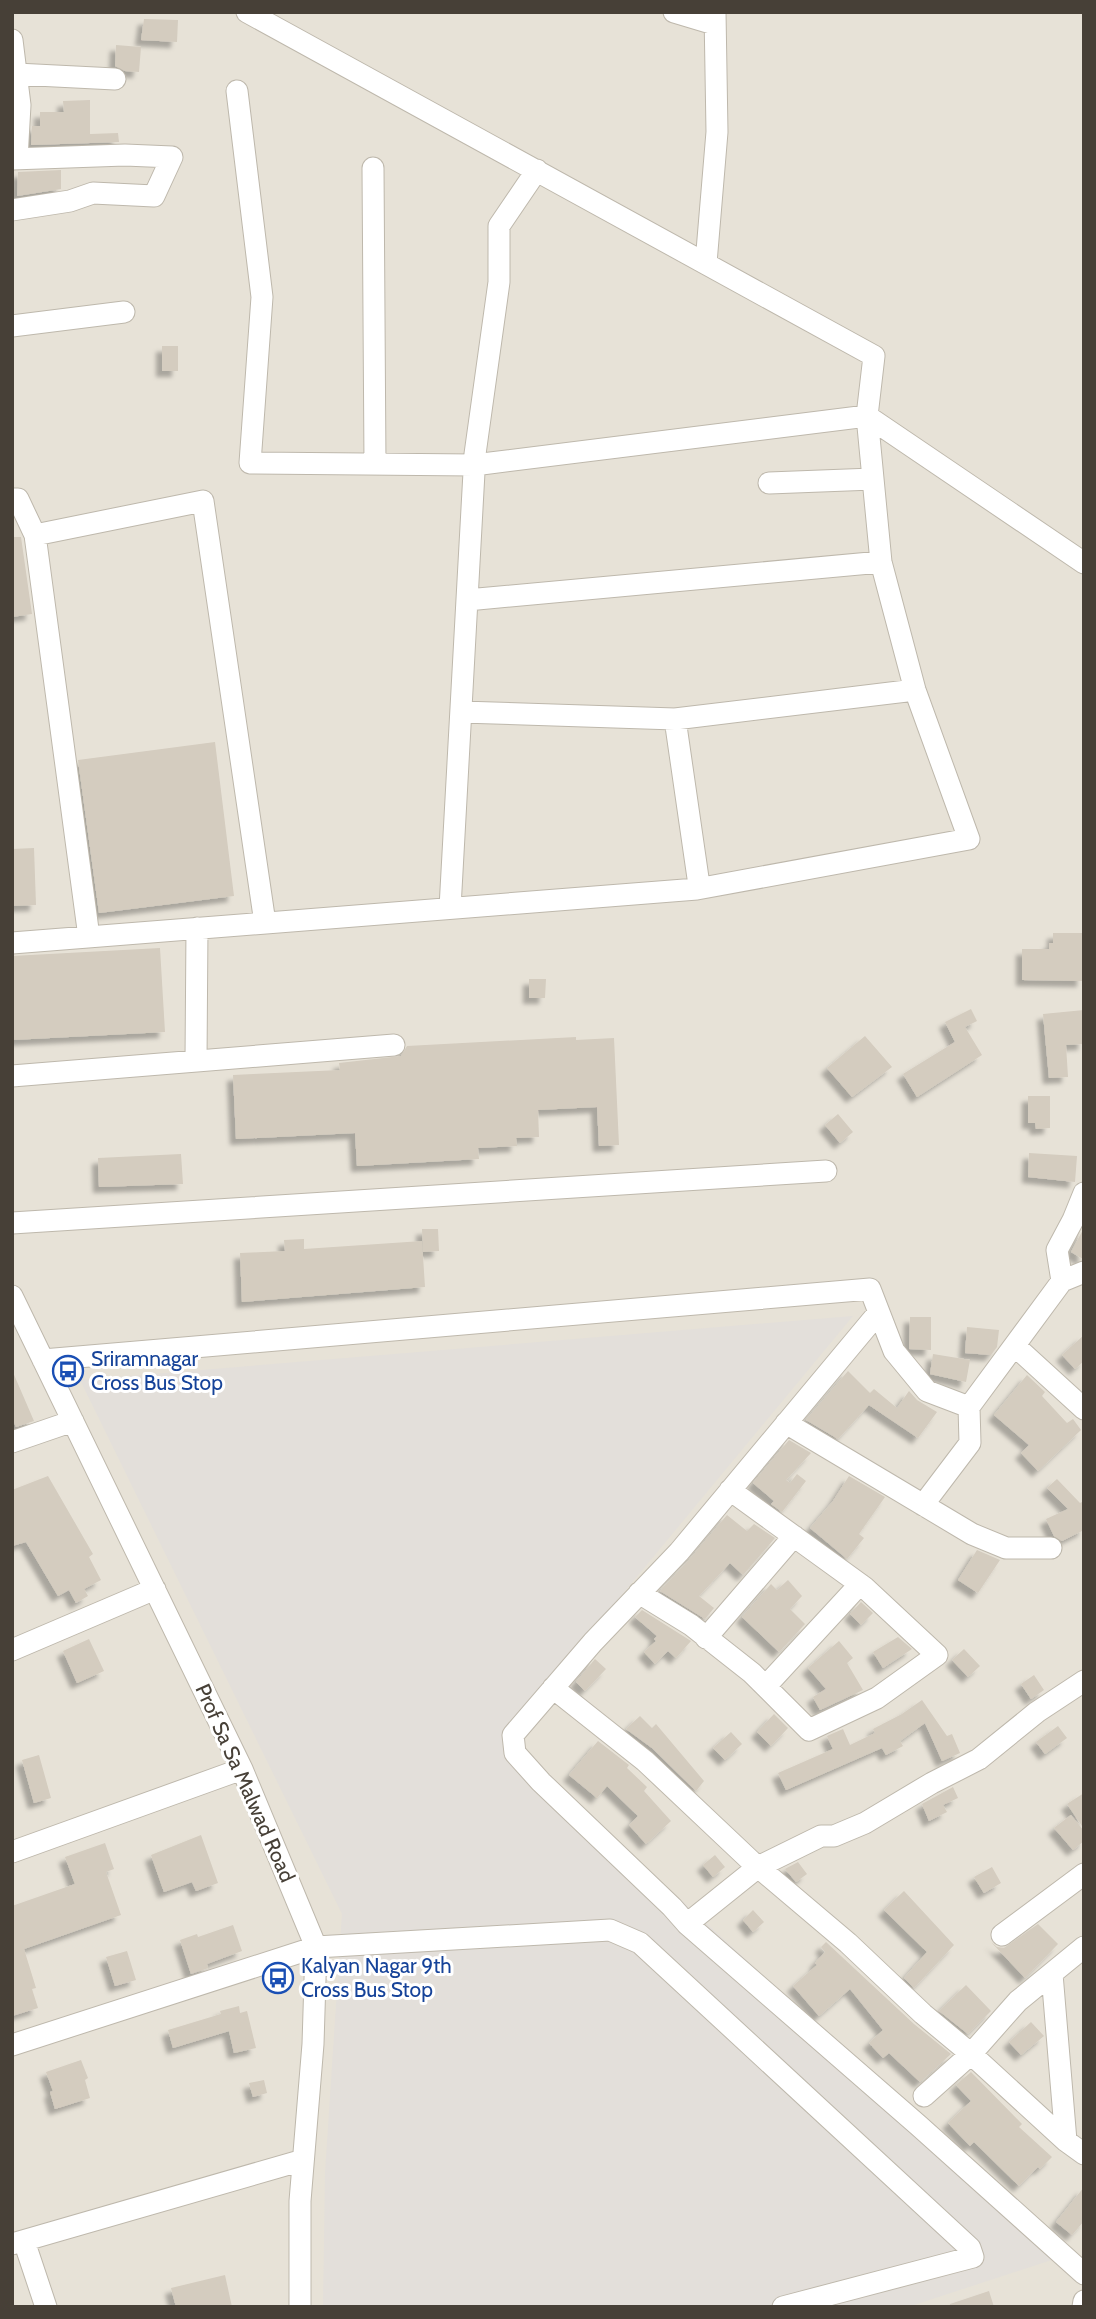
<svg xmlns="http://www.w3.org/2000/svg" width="1096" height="2319" font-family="Cabin,sans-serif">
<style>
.residential{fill:#e7e2d7}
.industrial{fill:#e3dfda}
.building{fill:#d4ccbf;filter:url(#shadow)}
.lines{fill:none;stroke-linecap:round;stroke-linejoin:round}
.minor-casing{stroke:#beb8ac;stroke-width:23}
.minor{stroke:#fff;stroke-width:21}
.labels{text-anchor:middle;stroke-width:6;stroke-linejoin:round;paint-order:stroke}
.transit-label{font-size:21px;fill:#164399;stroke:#fff;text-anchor:start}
.street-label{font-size:21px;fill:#474037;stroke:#fff}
</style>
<defs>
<filter id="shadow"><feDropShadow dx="-6" dy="6" stdDeviation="2" flood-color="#0004"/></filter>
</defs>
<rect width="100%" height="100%" fill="#f3f0e9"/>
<!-- residential -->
<path class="residential" d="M12,12H1084V2307H12Z"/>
<!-- industrial -->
<path class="industrial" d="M853,1316L504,1737L1067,2255L908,2307H323L325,2172L342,1914L80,1380Z"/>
<!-- building -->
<path class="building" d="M144,19L178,20L177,42L141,40Z
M116,45L141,47L139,72L125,71L115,66Z
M90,100V134L118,133L119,142L31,145L32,126H40V112H64L63,101Z
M61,170V189L17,196L18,172Z
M162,346H178V371H162Z
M12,537H21L32,614L12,617Z
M215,742L234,896L99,913L78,760Z
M34,848L36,905L12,906V849Z
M1053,933H1082L1083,981L1022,980V949H1049V943H1053Z
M160,948L165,1032L12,1040V956Z
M529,979H546L545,998H529Z
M971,1009L977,1021L965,1027L982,1055L917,1097L903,1074L955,1042L945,1022Z
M1084,1010V1044L1066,1045L1068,1077L1049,1078L1043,1014Z
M865,1036L892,1067L852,1097L827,1068Z
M576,1037V1040L614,1038L619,1145L599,1146L597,1107L538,1110L539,1137L516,1138L517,1146L478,1148L479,1159L357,1166L355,1133L236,1139L233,1075L340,1070L339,1063L401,1056L407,1046Z
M1028,1096H1050V1128L1036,1129L1035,1123H1028Z
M838,1114L853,1132L840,1143L825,1125Z
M1029,1153L1077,1156L1075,1182L1028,1177Z
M181,1154L183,1184L99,1187L98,1158Z
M1084,1228V1259H1083L1071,1252Z
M422,1229H438L439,1251L423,1252Z
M304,1239V1249L422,1241L425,1287L242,1302L240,1253L285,1251L284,1240Z
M910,1317H931V1350L909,1349Z
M967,1327L999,1330L997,1347L991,1355L965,1353Z
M1084,1335V1361L1075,1369L1062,1355Z
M933,1354L970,1360L966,1382L930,1374Z
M12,1370L34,1421L16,1427L12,1418Z
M848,1371L870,1393L874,1389L897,1408L909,1391L917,1400L937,1412L918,1438L869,1405L838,1439L806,1420Z
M1027,1375L1045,1392L1042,1396L1067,1423L1073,1419L1081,1430L1038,1471L1021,1453L1029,1445L994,1415Z
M789,1440L811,1453L786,1480L790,1483L797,1474L806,1481L782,1512L771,1504L774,1501L753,1483Z
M48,1476L93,1554L89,1557L101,1580L84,1589L88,1596L76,1603L69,1590L58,1596L26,1542L12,1546V1490Z
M849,1476L885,1497L859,1534L864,1538L847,1559L810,1528L833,1501Z
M1057,1479L1080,1503L1084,1501V1530L1062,1541L1054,1536L1046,1519L1068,1509L1047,1488Z
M727,1515L747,1531L754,1524L775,1538L743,1575L730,1563L699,1596L714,1608L705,1619L660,1591L689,1560Z
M977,1550L1000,1560L978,1593L958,1580Z
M788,1580L802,1596L790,1609L805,1624L779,1652L742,1617L771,1584L777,1590Z
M861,1602L873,1613L861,1625L850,1614Z
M642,1610L691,1641L676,1658L668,1651L655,1664L644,1652L656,1641L654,1639L657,1636L635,1617Z
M898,1637L912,1649L883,1668L873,1652Z
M89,1639L104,1671L77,1683L63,1651Z
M839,1641L853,1658L847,1663L863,1690L820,1710L813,1697L826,1689L808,1668Z
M964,1649L980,1666L968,1677L952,1660Z
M595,1659L606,1669L585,1691L576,1682Z
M1034,1675L1044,1690L1031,1699L1021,1684Z
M922,1700L947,1736L952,1734L960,1753L942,1761L925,1723L900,1741L903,1746L886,1755L882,1748L786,1790L778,1773L833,1749L827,1736L843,1729L850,1745L875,1733L873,1729L902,1714Z
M774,1714L788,1728L771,1746L757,1732Z
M640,1716L652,1728L656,1724L704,1781L696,1791L652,1748L626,1729Z
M1058,1726L1067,1738L1045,1754L1036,1742Z
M731,1732L742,1744L725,1760L713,1748Z
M598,1741L629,1765L627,1768L647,1787L644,1791L671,1821L646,1844L629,1825L638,1816L607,1786L597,1798L569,1775Z
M39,1755L51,1798L34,1803L22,1760Z
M953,1787L958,1798L943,1805L947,1812L929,1821L922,1804Z
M1084,1793V1829L1067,1804Z
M1071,1815L1084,1831V1841L1073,1850L1054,1828Z
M201,1835L218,1883L196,1891L192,1882L164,1892L151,1855Z
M105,1843L114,1869L106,1872L121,1915L24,1949L36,1988L32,1989L38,2008L12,2016V1906L75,1884L65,1857Z
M715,1855L725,1867L713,1877L703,1865Z
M798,1862L807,1874L796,1882L785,1869Z
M992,1867L1001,1883L984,1893L974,1877Z
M904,1891L954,1945L914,1988L904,1978L927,1952L884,1910Z
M753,1910L764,1922L753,1932L743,1920Z
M1038,1924L1058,1944L1025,1978L991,1942L997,1947L1004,1948Z
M233,1925L242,1951L207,1964L208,1968L191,1974L180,1940L197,1934L198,1937Z
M826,1942L914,2024L951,2054L920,2082L889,2053L883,2058L869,2043L883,2030L850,1989L819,2016L793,1986L817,1965L815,1963L825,1952L821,1947Z
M127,1951L136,1980L115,1986L106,1957Z
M966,1985L991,2011L968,2034L939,2011Z
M239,2006L240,2013L247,2011L256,2048L234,2053L229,2031L173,2048L168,2030L221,2014L220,2011Z
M1031,2022L1044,2036L1021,2055L1009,2042Z
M81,2060L88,2078L85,2080L90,2098L55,2109L50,2092L53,2091L46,2072Z
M971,2072L1022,2124L1019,2127L1052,2157L1040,2169L1038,2167L1019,2186L974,2142L970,2146L948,2123L971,2101L956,2085Z
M264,2080L267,2093L253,2097L249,2083Z
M1084,2187V2221L1072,2235L1056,2222Z
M225,2275L232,2307H176L171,2288Z
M989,2291L994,2307H950V2304Z"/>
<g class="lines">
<!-- minor casing -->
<g class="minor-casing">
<path id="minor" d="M674,12L714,24
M12,40L20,105L17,159
M16,74L115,79
M237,91L262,297L250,463L474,465L867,416L1084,563
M12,159L125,155L172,157L154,196L93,193L70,201L12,210
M373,168L375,464
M706,263L717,132L715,12
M12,326L124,312
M769,483L873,479
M12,499H18L35,535
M467,600L881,562
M461,712L675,719L915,690
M675,719L698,878
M450,908L475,454L499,282V226L537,170
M89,937L35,535L203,501L265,923
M12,943L697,889L969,839L915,690L881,562L867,416L874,356L247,12
M196,1061L197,928
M12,1076L394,1045
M12,1223L826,1171
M1062,1281L1057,1250L1073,1220L1084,1193
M12,1296L242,1769L316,1947L313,2044L300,2201V2307
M879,1312L679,1552L593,1642L513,1735L515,1753L541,1782L672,1907L687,1924L918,2125L1084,2274
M1015,1346L1084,1409
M43,1360L870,1289L894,1351L927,1391L969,1407L1062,1281L1084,1272
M786,1423L972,1534L1006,1548H1051
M12,1442L73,1421
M923,1505L970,1443L969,1407
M639,1593L691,1625L752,1673L809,1730L877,1698L937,1655L864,1587L730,1490
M706,1638L794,1536
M12,1650L155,1589
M766,1686L860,1584
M553,1688L645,1761L751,1861L848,1943L923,2014L971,2054L1066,2141L1084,2154
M12,1852L242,1769
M687,1924L758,1867L821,1836H834L865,1823L932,1783L979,1759L1037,1712L1084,1681
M1002,1935L1084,1874
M1052,1974L1066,2141
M12,2045L316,1947L610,1930L640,1943L970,2248L973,2257L783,2307
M924,2096L971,2054L1018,2001L1084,1947
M24,2241L46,2307
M12,2244L303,2160
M1083,2307L1084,2301"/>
</g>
<!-- minor -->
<use href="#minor" class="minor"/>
</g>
<!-- icons -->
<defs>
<g id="bus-ring" transform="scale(1.575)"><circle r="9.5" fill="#fff" stroke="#1a4fb4" stroke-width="1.5"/><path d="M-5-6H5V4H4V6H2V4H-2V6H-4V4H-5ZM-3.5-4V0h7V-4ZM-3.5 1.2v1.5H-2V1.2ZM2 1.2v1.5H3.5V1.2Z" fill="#1a4fb4"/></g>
</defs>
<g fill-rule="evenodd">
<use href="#bus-ring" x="68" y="1371"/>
<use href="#bus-ring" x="278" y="1978"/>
</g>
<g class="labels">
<!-- transit labels -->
<g class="transit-label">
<text x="91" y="1366">Sriramnagar<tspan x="91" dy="24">Cross Bus Stop</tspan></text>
<text x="301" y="1973">Kalyan Nagar 9th<tspan x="301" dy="24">Cross Bus Stop</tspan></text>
</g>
<!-- street labels -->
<g class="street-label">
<text transform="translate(245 1783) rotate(66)" y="7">Prof Sa Sa Malwad Road</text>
</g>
</g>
<!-- border -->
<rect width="1096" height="2319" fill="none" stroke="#474037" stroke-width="28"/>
</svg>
